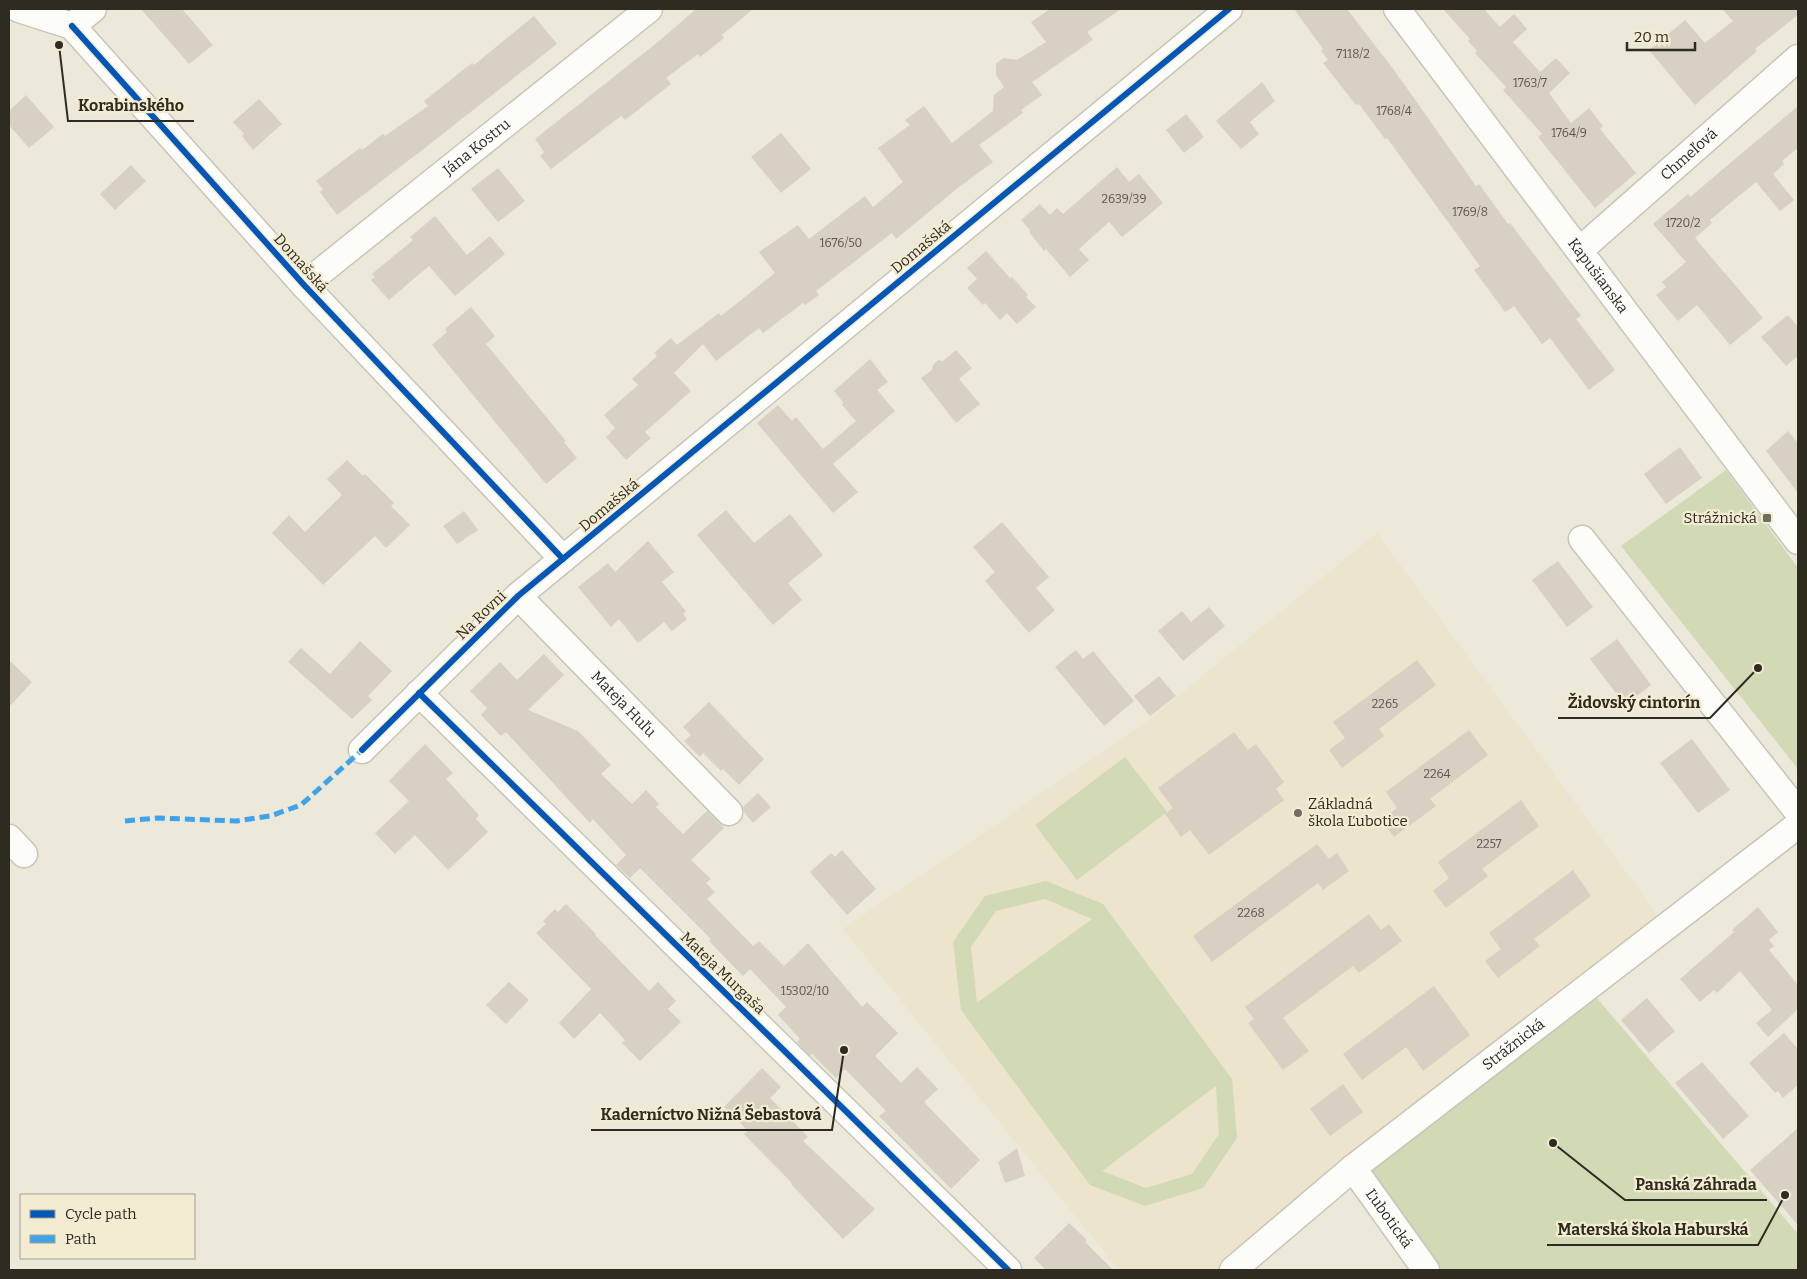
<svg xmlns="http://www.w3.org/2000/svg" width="1807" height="1279" font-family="Bitter,serif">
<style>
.built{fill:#ece4cc}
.green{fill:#d2d9b5;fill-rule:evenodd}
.building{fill:#d8d0c2}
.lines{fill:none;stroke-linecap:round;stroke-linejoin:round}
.minor-casing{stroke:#c8c5ba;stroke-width:29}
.minor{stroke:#fcfcf9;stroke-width:26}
.quiet{stroke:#3ea3ea;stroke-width:5;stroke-dasharray:10 5;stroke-linecap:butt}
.cycleway-casing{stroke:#f4ecd2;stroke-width:9}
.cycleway{stroke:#0057b8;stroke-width:6}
.poi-dot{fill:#706d62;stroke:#f4ecd2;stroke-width:2}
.labels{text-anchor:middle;stroke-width:4.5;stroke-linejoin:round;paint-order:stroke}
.number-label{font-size:12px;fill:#5b574c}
.street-label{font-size:15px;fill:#2e2b21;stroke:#f4ecd2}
.poi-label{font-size:15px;fill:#2e2b21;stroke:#f4ecd2;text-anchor:end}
.leader{fill:none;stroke:#2e2b21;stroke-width:2}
.callout-dot{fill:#2e2b21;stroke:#f4ecd2;stroke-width:2}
.callout-label{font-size:16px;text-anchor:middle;font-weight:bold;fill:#2e2b21;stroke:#f4ecd2;stroke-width:4.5;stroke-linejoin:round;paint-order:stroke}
</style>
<rect width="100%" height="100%" fill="#ece8da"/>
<!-- built -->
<path class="built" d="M1377,533L1651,906L1666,932L1233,1270H1119L843,929L1149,720Z"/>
<!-- green -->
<path class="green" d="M1726,470L1798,568V769L1621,546Z
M1125,757L1167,812L1077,880L1035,825Z
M1046,881L1103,904L1232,1079L1237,1138L1203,1188L1145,1206L1090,1185L961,1010L953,942L985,896ZM1045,899L1092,919L977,1003L971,947L996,911ZM1216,1086L1219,1134L1192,1174L1146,1188L1102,1171Z
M1590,990L1798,1234V1270H1426L1354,1167Z"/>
<!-- building -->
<path class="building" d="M141,9H182L213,45L189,64Z
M696,9H753L722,35L724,38L700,57L698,54L666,78L671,84L625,120L621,116L551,169L540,156L544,152L535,139L658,42Z
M1050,9H1121L1087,32L1093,40L1032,82L1042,95L1021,110L1023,113L979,145L993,162L959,187L896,239L892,233L816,291L819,295L805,305L803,303L763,333L759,328L716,361L703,344L674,373L691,391L645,432L651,438L626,460L606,437L615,428L604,415L638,385L632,379L657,356L654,353L671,338L677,345L719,313L721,316L775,273L759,252L798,225L809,239L865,196L873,207L903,182L878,148L910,125L905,120L924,106L952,143L993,111L994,95L1004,87L996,75V63L1004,58L1017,60L1046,42L1031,22Z
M1294,9H1347L1394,70L1476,186L1479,184L1508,224L1510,223L1581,316L1576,319L1615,370L1589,390L1550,338L1542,344L1514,306L1505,312L1474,270L1480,266L1387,138L1385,139L1359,104L1356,105L1323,63L1328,60L1321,51L1323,49Z
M1443,9H1484L1500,27L1514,14L1527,29L1513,42L1540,72L1556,58L1570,73L1549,93L1571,123L1589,108L1603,126L1600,129L1636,173L1595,208L1538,137L1542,134L1503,90L1506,87L1475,53L1477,51L1468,41L1470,39Z
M1722,9H1798V15L1755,49L1757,51L1695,105L1649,50L1685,20L1705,43L1733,21Z
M534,16L557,44L430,144L337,215L320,192L323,189L316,181L360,148L362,150L383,134L385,136L428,106L424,101L472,63L474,65Z
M1262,82L1275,101L1250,122L1259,134L1241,149L1216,121Z
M26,95L54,127L29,148L9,125V111Z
M259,99L282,124L253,150L242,136L244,134L233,122Z
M1798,106V148L1782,161L1784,164L1773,174L1794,200L1780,211L1756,182L1710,220L1712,223L1695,238L1763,318L1730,345L1697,305L1678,321L1656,295L1666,287L1662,282L1686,262L1653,224L1688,194L1690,197Z
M1186,114L1204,137L1184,153L1166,130Z
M781,133L811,169L781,193L751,157Z
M131,165L146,181L115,210L100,194Z
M1117,167L1129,182L1139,174L1163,203L1122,237L1109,222L1079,249L1089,260L1070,277L1046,249L1044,251L1029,232L1030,230L1021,220L1040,204L1050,215L1057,208L1063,214Z
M498,168L525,201L498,222L471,189Z
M435,216L467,255L490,236L505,254L455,296L429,266L389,300L371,280L375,277L372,274L413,240L410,237Z
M986,251L1010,278L1012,277L1028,295L1026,297L1036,307L1017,324L1007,313L1000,320L985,303L983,305L967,288L977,279L967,268Z
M471,307L495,336L486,344L566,441L564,442L577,458L546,484L432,345L447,332L445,329Z
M1788,315L1798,327V356L1786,366L1761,337Z
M956,350L972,368L959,379L980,404L956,423L921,378L932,370L933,365L938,360L943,361Z
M870,359L888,382L877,390L895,411L833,464L858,492L833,513L757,423L778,405L792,421L796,417L823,449L856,421L842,405L843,402L834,391Z
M1788,431L1798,443V493L1766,451Z
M1680,447L1702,478L1666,504L1644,474Z
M347,460L363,476L365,474L394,503L391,506L410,525L386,548L375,536L323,585L272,533L289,515L305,532L342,495L327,479Z
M726,510L754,543L790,514L823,555L788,583L802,600L773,625L697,535Z
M464,511L478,530L457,544L443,526Z
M1002,522L1049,577L1036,588L1055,610L1029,633L985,581L995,572L973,547Z
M648,541L674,572L662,582L686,611L683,614L687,619L672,631L664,622L638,643L619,619L611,627L578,587L608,563L615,572Z
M1558,561L1593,607L1567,627L1532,580Z
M1209,607L1225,626L1183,661L1158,631L1182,611L1191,622Z
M1617,639L1651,685L1625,705L1590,659Z
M360,641L392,671L368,696L372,700L352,719L288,662L301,648L330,674Z
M1076,650L1083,659L1093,651L1134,701L1104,726L1055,667Z
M544,654L564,675L528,710L578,731L611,765L601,774L632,804L646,790L659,804L656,807L683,834L707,811L724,828L691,860L711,879L706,883L715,892L707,899L753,946L759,941L784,966L808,943L862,1007L867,1002L898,1033L875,1056L901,1083L917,1067L938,1089L924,1102L980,1160L951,1189L879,1116L886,1111L845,1069L836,1078L812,1054L810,1056L797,1042L800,1039L778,1015L786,1007L750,969L743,976L709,941L711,939L640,868L630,878L616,865L626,855L593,819L590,823L506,732L501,736L481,715L487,708L470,691L500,662L517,680Z
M9,660L32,682L9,707Z
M1417,660L1436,685L1379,729L1384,736L1342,768L1329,750L1345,738L1333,722Z
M1159,676L1176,696L1150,716L1134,696Z
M709,702L764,759L739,785L723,769L721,771L703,753L700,757L684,741L691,735L683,727Z
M1469,730L1488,755L1430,799L1436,806L1394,837L1381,820L1397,808L1386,792Z
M1234,732L1248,750L1256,744L1284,782L1276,789L1284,800L1209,855L1190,830L1181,837L1165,814L1173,808L1158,788Z
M1692,739L1730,790L1698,813L1660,763Z
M425,744L453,773L446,779L479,815L476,819L488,832L448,870L415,835L395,854L375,833L409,801L389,781Z
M758,793L771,807L753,823L744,812L743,807Z
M1521,800L1539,826L1482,869L1488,876L1446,908L1433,891L1449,878L1438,862Z
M1317,844L1329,859L1337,853L1349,871L1323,890L1318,883L1212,962L1193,936Z
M842,850L876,889L847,915L810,872L831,853L835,857Z
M1573,870L1591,896L1534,939L1540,946L1498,978L1485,961L1501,949L1489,933Z
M566,904L596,934L595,935L649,991L658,982L676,1001L668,1009L681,1022L640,1061L622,1043L625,1040L600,1013L574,1039L559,1023L591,989L536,933L546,924L543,921L555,909L558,912Z
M1758,907L1778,932L1769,940L1774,946L1769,950L1798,985V1009L1768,1037L1756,1023L1772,1010L1740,971L1717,993L1714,990L1700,1002L1680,979L1734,932L1732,930Z
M1369,914L1381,930L1389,924L1402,941L1359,973L1353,966L1283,1018L1309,1051L1283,1070L1248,1023L1254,1019L1245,1007Z
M509,982L529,1000L506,1024L486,1005Z
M1434,986L1470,1035L1423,1071L1406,1047L1362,1080L1343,1054Z
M1647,998L1675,1031L1649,1053L1621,1020Z
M1784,1033L1798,1049V1085L1783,1098L1778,1091L1775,1093L1749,1063Z
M1702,1062L1749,1116L1723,1139L1675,1083Z
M762,1068L781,1087L770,1098L808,1137L803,1141L875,1209L843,1239L791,1184L792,1183L744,1134L748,1131L724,1107Z
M1343,1084L1363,1112L1330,1136L1310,1109Z
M1798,1128V1225L1750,1170Z
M1017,1148L1025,1176L1005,1183L998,1162Z
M1069,1223L1087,1240L1085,1242L1113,1270H1046L1034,1258Z"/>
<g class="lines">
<!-- minor casing -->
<g class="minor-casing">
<g id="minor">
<path d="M19,9L72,26"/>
<path id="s1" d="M1397,9L1798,541"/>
<path d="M72,26L304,285L563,559"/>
<path d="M72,26L93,9"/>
<path id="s2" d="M1580,250L1798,58"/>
<path id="s3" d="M304,285L649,9"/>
<path d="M1582,539L1798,812"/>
<path id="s4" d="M518,596L729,812"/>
<path d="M419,693L1008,1270"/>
<path d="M362,750L518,596L1229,9"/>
<path d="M9,838L24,854"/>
<path id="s5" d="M1353,1168L1426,1270"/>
<path id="s6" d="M1233,1270L1353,1168L1798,825"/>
</g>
</g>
<!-- minor -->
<use href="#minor" class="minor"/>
<!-- quiet -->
<path class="quiet" d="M125,821L157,818L237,821L270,816L301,805L362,750"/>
<!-- cycleway casing -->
<g class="cycleway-casing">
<path id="cycleway" d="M72,26L304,285L563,559
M419,693L1008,1270
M362,750L518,596L1229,9"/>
</g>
<!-- cycleway -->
<use href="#cycleway" class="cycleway"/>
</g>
<!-- markers -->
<g class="poi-dot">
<rect x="1762" y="513" width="10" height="10" rx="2.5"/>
<circle cx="1298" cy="813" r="5"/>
</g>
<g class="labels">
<!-- number labels -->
<g class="number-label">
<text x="1353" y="58">7118/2</text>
<text x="1530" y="87">1763/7</text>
<text x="1394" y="115">1768/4</text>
<text x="1569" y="137">1764/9</text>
<text x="1124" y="203">2639/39</text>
<text x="1470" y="216">1769/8</text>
<text x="1683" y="227">1720/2</text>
<text x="841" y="247">1676/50</text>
<text x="1385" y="708">2265</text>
<text x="1437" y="778">2264</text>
<text x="1489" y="848">2257</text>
<text x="1251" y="917">2268</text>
<text x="805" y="995">15302/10</text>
</g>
<!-- street labels -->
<g class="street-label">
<text dy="5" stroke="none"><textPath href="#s3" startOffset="221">Jána Kostru</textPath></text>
<text dy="5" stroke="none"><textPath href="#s2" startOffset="145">Chmeľová</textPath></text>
<text transform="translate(921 247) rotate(-40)" y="5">Domašská</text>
<text transform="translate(301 263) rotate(48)" y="5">Domašská</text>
<text dy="5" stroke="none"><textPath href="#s1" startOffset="334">Kapušianska</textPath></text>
<text transform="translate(609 505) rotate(-40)" y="5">Domašská</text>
<text transform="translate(481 615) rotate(-44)" y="5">Na Rovni</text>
<text dy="5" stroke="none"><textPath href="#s4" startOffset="151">Mateja Huľu</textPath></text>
<text transform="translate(723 973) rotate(44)" y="5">Mateja Murgaša</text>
<text dy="5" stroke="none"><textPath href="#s6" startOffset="360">Strážnická</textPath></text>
<text dy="5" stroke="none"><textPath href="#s5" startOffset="62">Ľubotická</textPath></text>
</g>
<!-- poi labels -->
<g class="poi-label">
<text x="1757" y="523">Strážnická</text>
<text x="1308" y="809" text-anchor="start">Základná<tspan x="1308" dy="17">škola Ľubotice</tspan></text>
</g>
</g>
<!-- callouts -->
<path class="leader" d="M59 45L68 121H194M1758 668L1710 718H1558M844 1050L832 1130H591M1553 1143L1625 1200H1767M1785 1195L1758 1245H1547"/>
<g class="callout-dot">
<circle cx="59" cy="45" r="5"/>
<circle cx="1758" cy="668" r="5"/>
<circle cx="844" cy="1050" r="5"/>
<circle cx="1553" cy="1143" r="5"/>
<circle cx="1785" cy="1195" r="5"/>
</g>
<g class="callout-label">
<text x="131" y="111">Korabinského</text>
<text x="1634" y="708">Židovský cintorín</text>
<text x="711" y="1120">Kaderníctvo Nižná Šebastová</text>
<text x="1696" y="1190">Panská Záhrada</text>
<text x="1653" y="1235">Materská škola Haburská</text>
</g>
<!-- border -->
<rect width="1807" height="1279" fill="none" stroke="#2e2b21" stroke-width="20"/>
<!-- legend -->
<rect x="20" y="1194" width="175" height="65" fill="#f4ecd2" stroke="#a59f8b"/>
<rect x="30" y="1210" width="25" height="8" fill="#0057b8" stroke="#a59f8b"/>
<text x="65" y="1219" font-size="15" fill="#2e2b21">Cycle path</text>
<rect x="30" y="1235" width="25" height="8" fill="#3ea3ea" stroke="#a59f8b"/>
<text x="65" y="1244" font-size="15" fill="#2e2b21">Path</text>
<!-- scale -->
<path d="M1627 42v8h68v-8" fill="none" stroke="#2e2b21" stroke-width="2.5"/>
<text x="1634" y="42" font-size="15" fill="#2e2b21" stroke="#f4ecd2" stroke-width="4" paint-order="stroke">20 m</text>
</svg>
